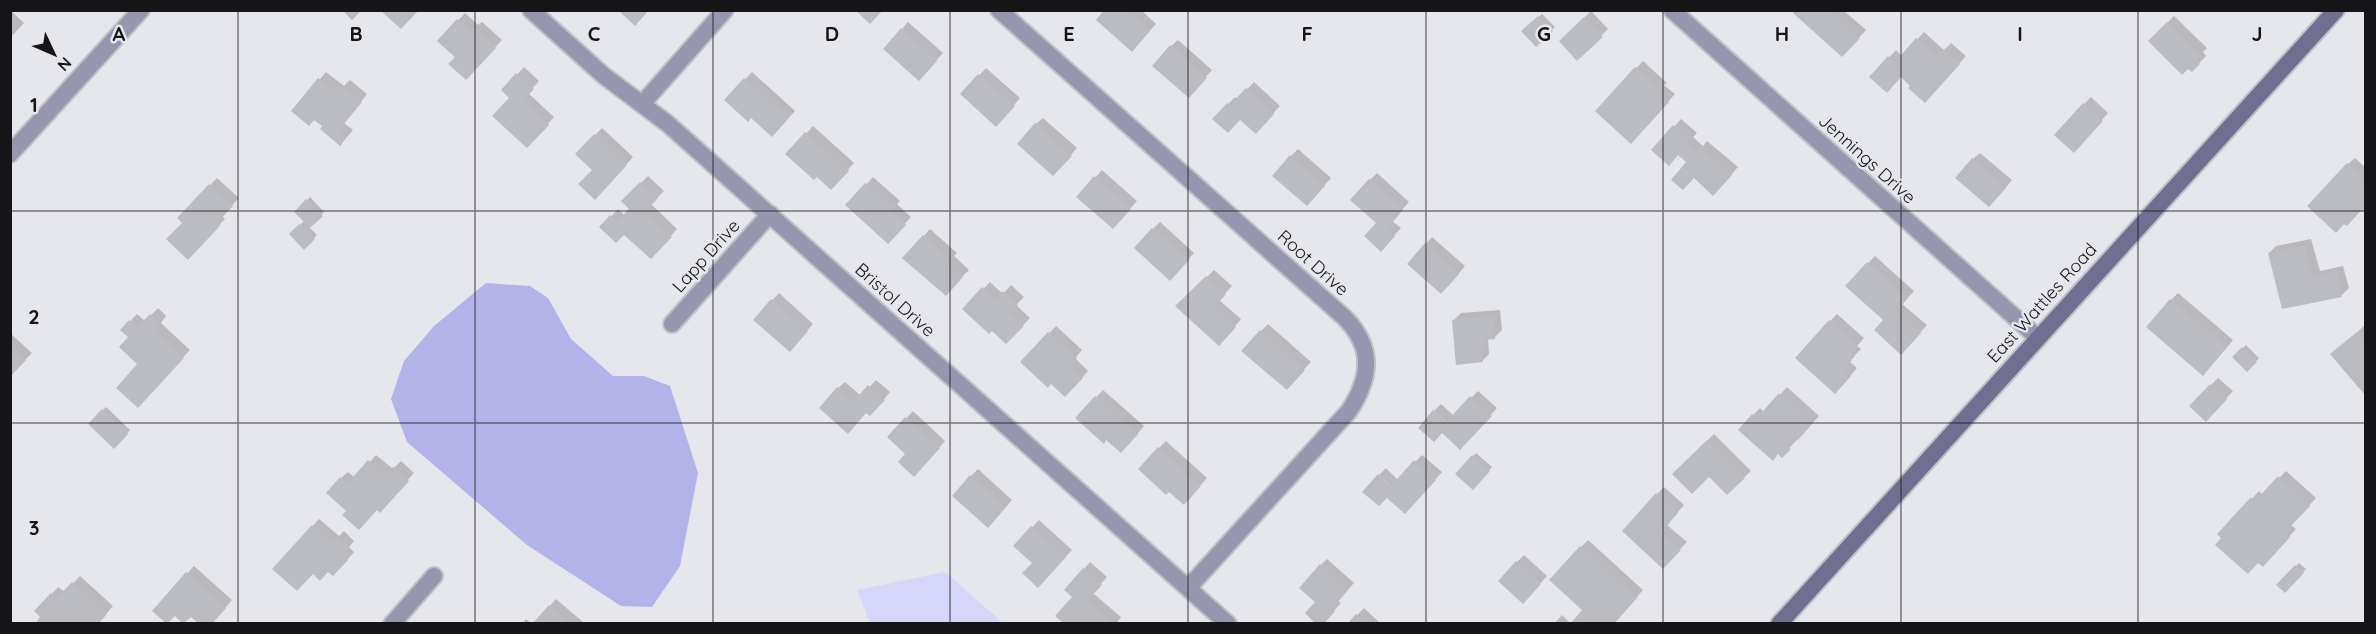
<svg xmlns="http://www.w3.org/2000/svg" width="2376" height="634" font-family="Quicksand,sans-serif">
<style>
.green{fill:#d6d6fa}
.water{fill:#b3b3ea}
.shadow{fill:#0003}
.building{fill:#bbbcc2}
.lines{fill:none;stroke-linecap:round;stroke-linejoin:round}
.minor-casing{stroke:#c0c0c7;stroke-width:20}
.secondary-casing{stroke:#c0c0c7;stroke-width:20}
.minor{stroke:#9696ae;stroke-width:16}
.secondary{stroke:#706f92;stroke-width:16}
.grid{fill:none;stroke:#151518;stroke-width:1.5;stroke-opacity:0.55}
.labels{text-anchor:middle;stroke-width:5;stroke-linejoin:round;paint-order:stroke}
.street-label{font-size:18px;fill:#151518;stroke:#e6e6ed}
.grid-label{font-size:20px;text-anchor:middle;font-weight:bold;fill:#151518;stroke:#e6e6ed;stroke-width:5;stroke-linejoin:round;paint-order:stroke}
</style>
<rect width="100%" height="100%" fill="#e6e6ed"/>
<!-- green -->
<path class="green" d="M945,572L1003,623H870L857,590Z"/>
<!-- water -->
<path class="water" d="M486,283L530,286L548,298L571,339L613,376H644L670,386L698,473L680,566L652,607L621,606L527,545L407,442L391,399L404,361L434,326Z"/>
<!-- shadow -->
<path class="shadow" d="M10,10L24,23L10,38Z
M1106,10H1141L1156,24L1139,43Z
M1797,10H1843L1866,30L1849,48Z
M1591,11L1608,29L1577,59L1561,41Z
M465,13L478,25L482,22L502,40L473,71L439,41Z
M1542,14L1555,27L1536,45L1523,31Z
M2174,16L2207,48L2203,52L2206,56L2199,63L2150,41Z
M908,22L943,53L926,72L902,29Z
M1924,32L1944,50L1951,43L1966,56L1932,94L1912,86L1902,76L1871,77L1896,50L1902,56Z
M1178,40L1212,70L1195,89L1171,46Z
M1643,61L1667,83L1664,85L1675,94L1637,135L1597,111Z
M524,67L539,81L528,93L554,117L534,139L511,98L503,90Z
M986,68L1020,98L1003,118L962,94Z
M326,72L344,86L350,80L367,94L344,123L353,130L347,137L315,118L293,111Z
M752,72L795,111L779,128L726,100Z
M1254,82L1280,106L1262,125L1240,118L1214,119L1235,97L1238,99Z
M2091,97L2108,113L2081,144L2084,104Z
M1043,118L1077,148L1060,167L1036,124Z
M1681,119L1697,133L1693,137L1703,146L1707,141L1738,167L1720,187L1679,153L1653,150Z
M813,126L854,163L838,181L787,154Z
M602,128L633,157L602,191L594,170L595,135Z
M1298,149L1331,178L1314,197L1291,156Z
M1980,153L2012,180L1996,199L1973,159Z
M2355,158L2366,168V206L2347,224L2348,164Z
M1102,170L1137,201L1120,220L1078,197Z
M1377,173L1409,202L1392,221L1401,228L1387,243L1378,223L1370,180Z
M648,176L664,191L651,204L677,229L658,250L625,233L601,227L618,209L625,216L632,209L623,201Z
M873,177L900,201L897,204L911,217L895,235L847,205Z
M217,178L239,198L222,216L225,219L188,258L185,223L179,218Z
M310,197L324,212L309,227L317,235L304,248L291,234L305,220L296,212Z
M1160,222L1194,253L1177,272L1153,229Z
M930,229L957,253L954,256L969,270L952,287L924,236Z
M1432,237L1465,266L1448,286L1426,244Z
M2311,239L2320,271L2343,266L2349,288L2342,295L2269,253L2276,246Z
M1875,256L1914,291L1902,304L1927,325L1908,346L1885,320L1847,286Z
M1214,270L1232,286L1219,300L1241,319L1226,337L1177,306Z
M990,282L1003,294L1011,285L1024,297L1016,305L1030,318L1006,342L964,309Z
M779,293L813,324L796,343L755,319Z
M2178,293L2233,340L2210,367L2171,300Z
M158,308L166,316L161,323L190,350L138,406L139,364L130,337L122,330L137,314L145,321Z
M1500,310L1502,330L1495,337L1488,339L1489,354L1482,361L1454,320L1461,313Z
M1837,314L1864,338L1857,346L1861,349L1849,361L1857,368L1842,385L1830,321Z
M1268,324L1311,362L1293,381L1261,331Z
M1056,326L1082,350L1075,358L1088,371L1072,389L1051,382L1022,362Z
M2364,326L2366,391L2364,392L2332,354Z
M10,333L32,353L10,375Z
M2246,345L2259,358L2247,370L2234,357Z
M2218,378L2233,391L2213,413L2191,406Z
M876,380L890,392L876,408L866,411L854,425L838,388L845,382L861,396Z
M1787,387L1819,416L1782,456L1753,415L1760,408L1764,412Z
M1103,390L1144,426L1128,445L1077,418Z
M1478,391L1497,408L1467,441L1434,411L1441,404L1454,416Z
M106,407L130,430L114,447L90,424Z
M913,411L945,441L921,468L889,437Z
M1714,434L1751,471L1727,493L1709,475L1674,474Z
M1166,441L1207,478L1191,496L1159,448Z
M1476,453L1492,467L1473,488L1457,474Z
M376,455L393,469L401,461L414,473L386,504L377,508L348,510L341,478L348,472L355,478Z
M1422,455L1442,472L1412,505L1379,475L1386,468L1398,480Z
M978,469L1012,500L995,519L971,476Z
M2286,471L2316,498L2291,525L2296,529L2269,558L2258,561L2219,534L2259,491L2263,495Z
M1664,487L1684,505L1667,525L1687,542L1663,567L1657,494Z
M319,519L339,536L344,531L354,541L349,547L354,552L340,568L313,526Z
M1039,520L1072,550L1045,579L1034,562L1015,546Z
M1588,540L1643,590L1613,624L1584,610L1581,547Z
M1524,555L1547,576L1530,595L1517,562Z
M1327,559L1354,583L1338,601L1341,603L1322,624L1317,601L1321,565Z
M1090,562L1107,577L1093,593L1121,617L1116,624H1066L1084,569Z
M2299,563L2306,569L2285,591L2278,585Z
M194,566L232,600L211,624L191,615L154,610Z
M80,576L113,606L97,624H81L52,594L58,587L65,592Z
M556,599L583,622L582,624H534Z
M1364,608L1381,624H1349Z
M1562,615L1571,624H1554Z
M526,619L532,624H522Z"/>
<!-- building -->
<path class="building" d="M342,10H362L352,20Z
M385,10H419L401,29L383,13Z
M618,10H649L635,26Z
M855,10H883L870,24Z
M1104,10H1127L1150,31L1132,52L1096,20Z
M1795,10H1829L1860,38L1842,57L1793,13Z
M1538,16L1553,31L1536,47L1521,31Z
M1584,17L1603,37L1577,61L1559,41Z
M457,19L471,31L474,27L496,48L466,80L448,64L455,57L437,41Z
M2167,22L2201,56L2197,60L2200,64L2192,72L2188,69L2182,75L2148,41Z
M901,28L937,61L919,81L883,49Z
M1916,38L1936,57L1944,49L1960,64L1925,103L1908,88L1910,86L1901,77L1887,93L1869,77L1888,56L1895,62Z
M1170,45L1207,78L1189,98L1152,66Z
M1635,67L1661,90L1659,93L1669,102L1631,144L1595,111Z
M516,73L534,89L523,101L549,125L527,148L492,116L509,98L501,90Z
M978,74L1015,106L996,127L960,94Z
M318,78L336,92L342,86L362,102L339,130L347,137L340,146L320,129L322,126L314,120L309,126L291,111Z
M744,78L789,118L772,137L751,118L748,122L724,100Z
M1246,88L1274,114L1256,134L1240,120L1228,133L1212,119L1227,103L1230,105Z
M2083,103L2103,121L2074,153L2054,135Z
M1035,123L1072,156L1053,176L1017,144Z
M1673,125L1691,140L1687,145L1695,152L1700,147L1732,175L1713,196L1694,178L1683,190L1671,180L1686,162L1678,155L1669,166L1651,150Z
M805,132L849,171L831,190L817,177L814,180L785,154Z
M594,134L627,165L595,200L578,184L592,170L575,154Z
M1290,155L1325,186L1307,206L1272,176Z
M1972,158L2006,188L1989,207L1955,178Z
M2347,163L2366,181V208L2362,212L2358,208L2354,212L2357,215L2347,226L2344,224L2336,233L2307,206Z
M1094,176L1131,209L1113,229L1076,197Z
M1369,179L1403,210L1387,229L1395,236L1381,252L1364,236L1376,223L1350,200Z
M640,182L658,198L645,212L672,237L651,259L624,235L616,243L599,227L610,215L617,222L629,209L621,201Z
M865,183L894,208L891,211L906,225L888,244L845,205Z
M209,184L233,206L217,223L220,226L188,260L166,239L182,223L177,218Z
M306,199L323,216L310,228L294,212Z
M299,224L315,239L304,250L289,234Z
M1152,228L1189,260L1170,281L1134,248Z
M923,235L951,261L948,264L963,277L946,296L902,258Z
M1425,243L1459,274L1441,294L1407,264Z
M2304,245L2313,277L2337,272L2342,297L2282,309L2268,253Z
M1867,262L1908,298L1897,311L1921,333L1901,355L1874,330L1883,320L1845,286Z
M1206,276L1226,294L1214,308L1236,327L1219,346L1175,306Z
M982,287L995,300L1003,291L1018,305L1010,313L1024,326L1006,344L992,331L989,334L962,309Z
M771,299L808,331L790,352L753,320Z
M2170,299L2227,347L2203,376L2146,327Z
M150,314L160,324L155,330L184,358L138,408L116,388L137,364L119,347L128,337L120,330L129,320L137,327Z
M1494,316L1495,339L1484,340V345H1481L1483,362L1456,365L1452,320Z
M1829,320L1858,346L1851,353L1855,356L1844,369L1851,376L1835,394L1795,358Z
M1260,330L1305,370L1287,390L1241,351Z
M1048,332L1077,358L1069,366L1083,378L1065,397L1051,384L1048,388L1020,362Z
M2357,332L2363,339L2366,338L2364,394L2330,354Z
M10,346L26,360L10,377Z
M2242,347L2257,362L2247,372L2232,357Z
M2210,384L2227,399L2206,422L2189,406Z
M868,385L885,400L870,416L866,413L848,434L819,408L837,387L853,402Z
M1779,393L1813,423L1798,440L1794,437L1786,445L1791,449L1782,458L1778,454L1773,461L1738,430L1752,414L1757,418Z
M1095,396L1138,434L1121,453L1106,440L1104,444L1075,418Z
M1470,396L1492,416L1460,450L1442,433L1434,442L1418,428L1433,410L1446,422Z
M102,409L128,434L114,449L88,424Z
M905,417L940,448L914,477L898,462L905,454L887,437Z
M1707,440L1745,478L1727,495L1709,477L1692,494L1672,474Z
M1158,447L1201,486L1184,505L1169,492L1166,495L1138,469Z
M1472,455L1490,471L1473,490L1455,474Z
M368,460L385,475L393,467L409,481L380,513L377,510L359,530L342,515L346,511L326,493L340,477L347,484Z
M1414,460L1436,480L1405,514L1387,498L1379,506L1362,492L1378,474L1391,486Z
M970,475L1006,507L988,528L952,496Z
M2278,476L2310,506L2285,532L2290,537L2263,567L2258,563L2248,574L2215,545L2221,538L2217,534L2251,497L2255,501Z
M1656,493L1678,513L1661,532L1681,550L1663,569L1622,531Z
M312,525L331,542L336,537L349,548L343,555L348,560L333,576L328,572L320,581L313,574L297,591L272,569Z
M1031,526L1066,557L1038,588L1022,573L1032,563L1013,546Z
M1580,546L1637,598L1614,624H1570L1582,610L1549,580Z
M1516,561L1541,584L1523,604L1498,581Z
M1320,564L1348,590L1332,609L1335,611L1324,624H1316L1305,613L1315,602L1299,588Z
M2295,565L2304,573L2285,593L2276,585Z
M1083,568L1102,585L1087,601L1114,624H1064L1055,616L1072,597L1064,590Z
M186,572L226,608L212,624H199L191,617L183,624L175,616L167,624L152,611Z
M72,582L107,614L98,624H35L40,617L34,611L51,593L57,598Z
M549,605L570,624H532Z
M1356,614L1367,624H1347Z"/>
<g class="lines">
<!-- minor casing -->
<g class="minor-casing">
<path id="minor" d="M531,10L603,75L668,124L1228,624
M999,10L1345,318C1374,348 1371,377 1349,411L1188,588
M1672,10L2037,337
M642,104L725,10
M10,154L141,10
M672,324L770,214
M392,624L434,576"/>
</g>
<!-- secondary casing -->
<g class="secondary-casing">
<path id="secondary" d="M1779,624L2336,10"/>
</g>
<!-- minor -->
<use href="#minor" class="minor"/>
<!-- secondary -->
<use href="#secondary" class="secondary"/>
</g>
<!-- grid -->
<path class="grid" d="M238,10V624M475,10V624M713,10V624M950,10V624M1188,10V624M1426,10V624M1663,10V624M1901,10V624M2138,10V624M10,211H2366M10,423H2366"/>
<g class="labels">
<!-- street labels -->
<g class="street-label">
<text transform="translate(1867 159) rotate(42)" y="6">Jennings Drive</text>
<text transform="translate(706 256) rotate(-48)" y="6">Lapp Drive</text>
<text transform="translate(1313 263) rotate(42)" y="6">Root Drive</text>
<text transform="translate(895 300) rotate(42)" y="6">Bristol Drive</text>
<text transform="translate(2042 303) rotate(-48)" y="6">East Wattles Road</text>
</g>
</g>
<g class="grid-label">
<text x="119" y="41">A</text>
<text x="356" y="41">B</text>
<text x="594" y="41">C</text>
<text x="832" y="41">D</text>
<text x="1069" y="41">E</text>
<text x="1307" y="41">F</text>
<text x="1544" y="41">G</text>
<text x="1782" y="41">H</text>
<text x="2020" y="41">I</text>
<text x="2257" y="41">J</text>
<text x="34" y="112">1</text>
<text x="34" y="324">2</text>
<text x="34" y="535">3</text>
</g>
<!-- border -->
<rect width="2376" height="634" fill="none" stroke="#151518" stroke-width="24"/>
<!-- north arrow -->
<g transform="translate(54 54) rotate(134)" stroke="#e6e6ed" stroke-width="4.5" paint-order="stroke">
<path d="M0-4.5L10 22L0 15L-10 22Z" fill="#151518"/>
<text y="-9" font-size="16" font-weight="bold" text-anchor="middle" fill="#151518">N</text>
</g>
</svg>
